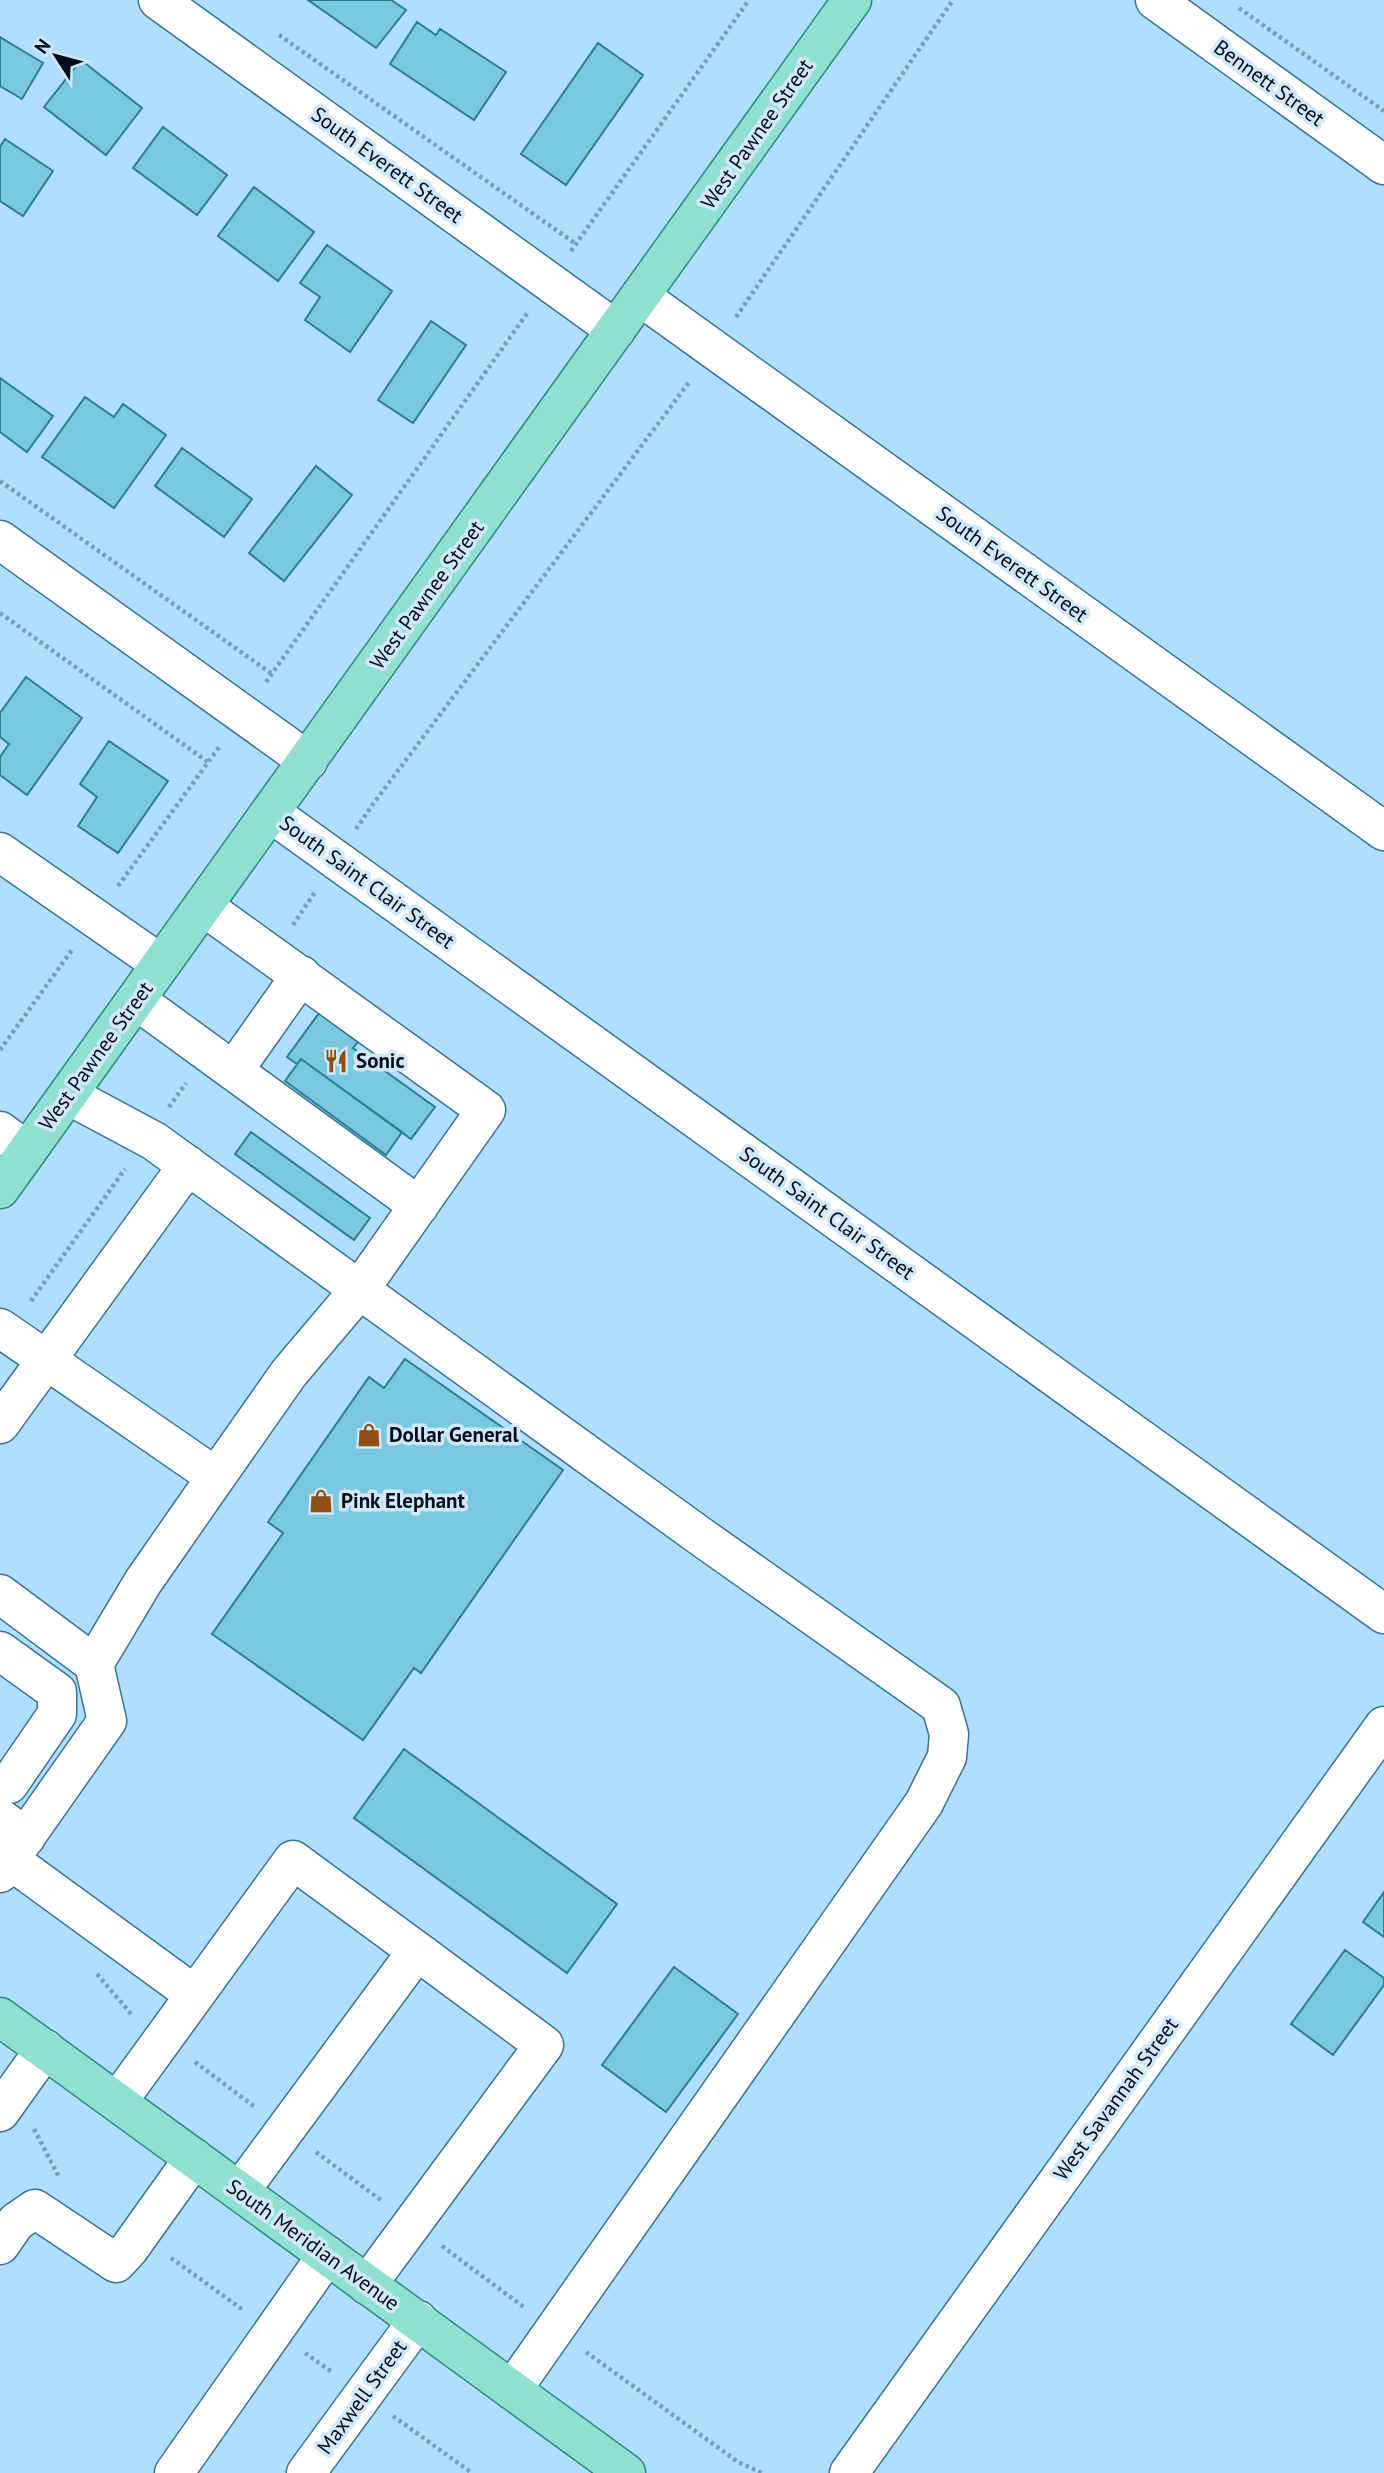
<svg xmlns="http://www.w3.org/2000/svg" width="1384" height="2473" font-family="'PT Sans',sans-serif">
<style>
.building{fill:#7ac8df;stroke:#2d7e93;stroke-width:2}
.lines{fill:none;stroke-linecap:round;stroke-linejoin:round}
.minor-casing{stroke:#387296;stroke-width:41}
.major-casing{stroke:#2c897d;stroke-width:41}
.path{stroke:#789db7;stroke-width:4.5;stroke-dasharray:3.5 3.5;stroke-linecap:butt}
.minor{stroke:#fff;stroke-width:38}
.major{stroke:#8fe0d1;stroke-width:38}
.labels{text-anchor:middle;stroke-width:7;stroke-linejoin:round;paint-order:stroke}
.street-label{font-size:21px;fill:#000e1b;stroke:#d0e8f8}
.poi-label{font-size:21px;font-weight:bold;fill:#000e1b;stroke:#d0e8f8;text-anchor:start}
</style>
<rect width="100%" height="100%" fill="#afdefe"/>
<!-- building -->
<path class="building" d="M308,0H391L406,10L376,48Z
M417,22L436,35L440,29L506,72L474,120L390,64Z
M0,37L43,63L22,99L0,86Z
M598,43L643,75L566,185L521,154Z
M81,60L142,108L106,155L44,107Z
M163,127L227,175L197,215L133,168Z
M5,139L53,171L23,216L0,201V147Z
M254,187L314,232L278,281L218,236Z
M327,245L392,291L350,352L305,320L320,297L300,283Z
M431,321L466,345L413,423L378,400Z
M0,378L53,416L27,452L0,432Z
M85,397L114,417L123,404L166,435L114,508L42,457Z
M182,448L252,499L224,537L155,486Z
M316,466L352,495L284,581L249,553Z
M26,677L82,718L27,795L0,775V757L9,744L0,737V713Z
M109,741L168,781L118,853L78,826L97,797L80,784Z
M319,1013L358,1042L353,1048L435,1107L411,1139L301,1059L297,1064L287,1057Z
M301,1059L402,1132L386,1155L285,1081Z
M251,1132L370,1218L354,1240L235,1154Z
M405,1359L563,1470L421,1673L414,1668L363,1740L212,1634L283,1533L268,1522L369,1377L384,1388Z
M404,1749L617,1904L567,1973L354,1818Z
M1384,1892V1937L1363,1922Z
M1345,1950L1384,1978V1985L1333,2055L1291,2024Z
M674,1967L738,2014L666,2112L602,2065Z"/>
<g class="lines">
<!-- minor casing -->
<g class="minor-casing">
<path id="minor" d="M158,0L616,330
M1155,0L1384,165
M641,297L1384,831
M0,540L308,761
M271,813L1384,1614
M0,852L161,964
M136,1000L419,1206
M234,1070L301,975
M68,1095L154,1141L700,1536L941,1706L949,1734L947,1757L924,1803L512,2390
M0,1131L27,1151
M0,1328L216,1477L289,1373L360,1289L486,1110L203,906
M0,1424L188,1165
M0,1594L94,1664L107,1721L0,1873
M0,1651L57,1692V1714L9,1784L0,1783
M94,1664L143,1582L216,1477
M0,1818L26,1837
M10,1860L195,1995
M118,2101L293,1860L417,1951L240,2191
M0,2112L45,2049
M0,2245L16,2222L35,2209L116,2263L129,2249L194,2158
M367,2285L544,2045L417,1951
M174,2473L327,2255
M306,2473L418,2320
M849,2473L1384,1726"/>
</g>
<!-- major casing -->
<g class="major-casing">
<path id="major" d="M0,1189L852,0
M0,2017L626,2473"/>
</g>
<!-- path -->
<path class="path" d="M1239,8L1384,111
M279,35L576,244
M571,251L749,0
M736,317L953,0
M0,481L272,674
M0,613L208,762
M266,682L528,312
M356,829L373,804L690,381
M118,886L220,746
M293,925L315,892
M0,1050L72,950
M169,1107L186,1083
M31,1301L125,1169
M97,1974L132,2015
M195,2062L255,2107
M34,2129L59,2177
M316,2152L382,2201
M442,2246L525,2308
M171,2258L243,2310
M586,2352L738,2462L762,2473
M305,2353L332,2372
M393,2416L472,2473"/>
<!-- minor -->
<use href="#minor" class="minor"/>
<!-- major -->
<use href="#major" class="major"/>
</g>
<!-- icons -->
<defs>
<g id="restaurant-bare" transform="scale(1.89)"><path d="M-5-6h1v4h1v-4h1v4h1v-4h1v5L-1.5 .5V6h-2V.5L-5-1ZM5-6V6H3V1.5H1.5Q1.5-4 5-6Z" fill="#8d4f13" stroke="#d0e8f8" stroke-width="2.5" paint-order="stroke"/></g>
<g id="shop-bare" transform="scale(1.89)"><path d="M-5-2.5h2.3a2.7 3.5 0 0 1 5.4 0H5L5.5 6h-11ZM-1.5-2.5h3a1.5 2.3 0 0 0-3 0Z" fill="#8d4f13" stroke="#d0e8f8" stroke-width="2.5" paint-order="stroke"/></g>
</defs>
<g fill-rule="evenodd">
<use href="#restaurant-bare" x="336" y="1061"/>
<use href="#shop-bare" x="369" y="1435"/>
<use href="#shop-bare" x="321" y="1501"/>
</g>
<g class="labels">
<!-- street labels -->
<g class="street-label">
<text transform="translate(1269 83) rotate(36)" y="7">Bennett Street</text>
<text transform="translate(757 134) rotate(-55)" y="7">West Pawnee Street</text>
<text transform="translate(387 165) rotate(36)" y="7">South Everett Street</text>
<text transform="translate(1012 564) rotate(36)" y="7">South Everett Street</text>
<text transform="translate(427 595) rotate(-54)" y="7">West Pawnee Street</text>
<text transform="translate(367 882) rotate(36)" y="7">South Saint Clair Street</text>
<text transform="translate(96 1056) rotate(-54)" y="7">West Pawnee Street</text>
<text transform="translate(827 1213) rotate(36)" y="7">South Saint Clair Street</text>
<text transform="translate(1116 2099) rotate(-54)" y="7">West Savannah Street</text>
<text transform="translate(313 2245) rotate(36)" y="7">South Meridian Avenue</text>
<text transform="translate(362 2397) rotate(-54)" y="7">Maxwell Street</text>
</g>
<!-- poi labels -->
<g class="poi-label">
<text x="356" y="1068">Sonic</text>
<text x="389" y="1442">Dollar General</text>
<text x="341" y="1508">Pink Elephant</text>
</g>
</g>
<!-- north arrow -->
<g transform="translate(56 56) rotate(306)" stroke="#d0e8f8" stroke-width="5" paint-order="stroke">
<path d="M0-5L12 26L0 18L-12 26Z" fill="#000e1b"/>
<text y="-10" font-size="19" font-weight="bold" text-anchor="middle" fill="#000e1b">N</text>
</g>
</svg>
